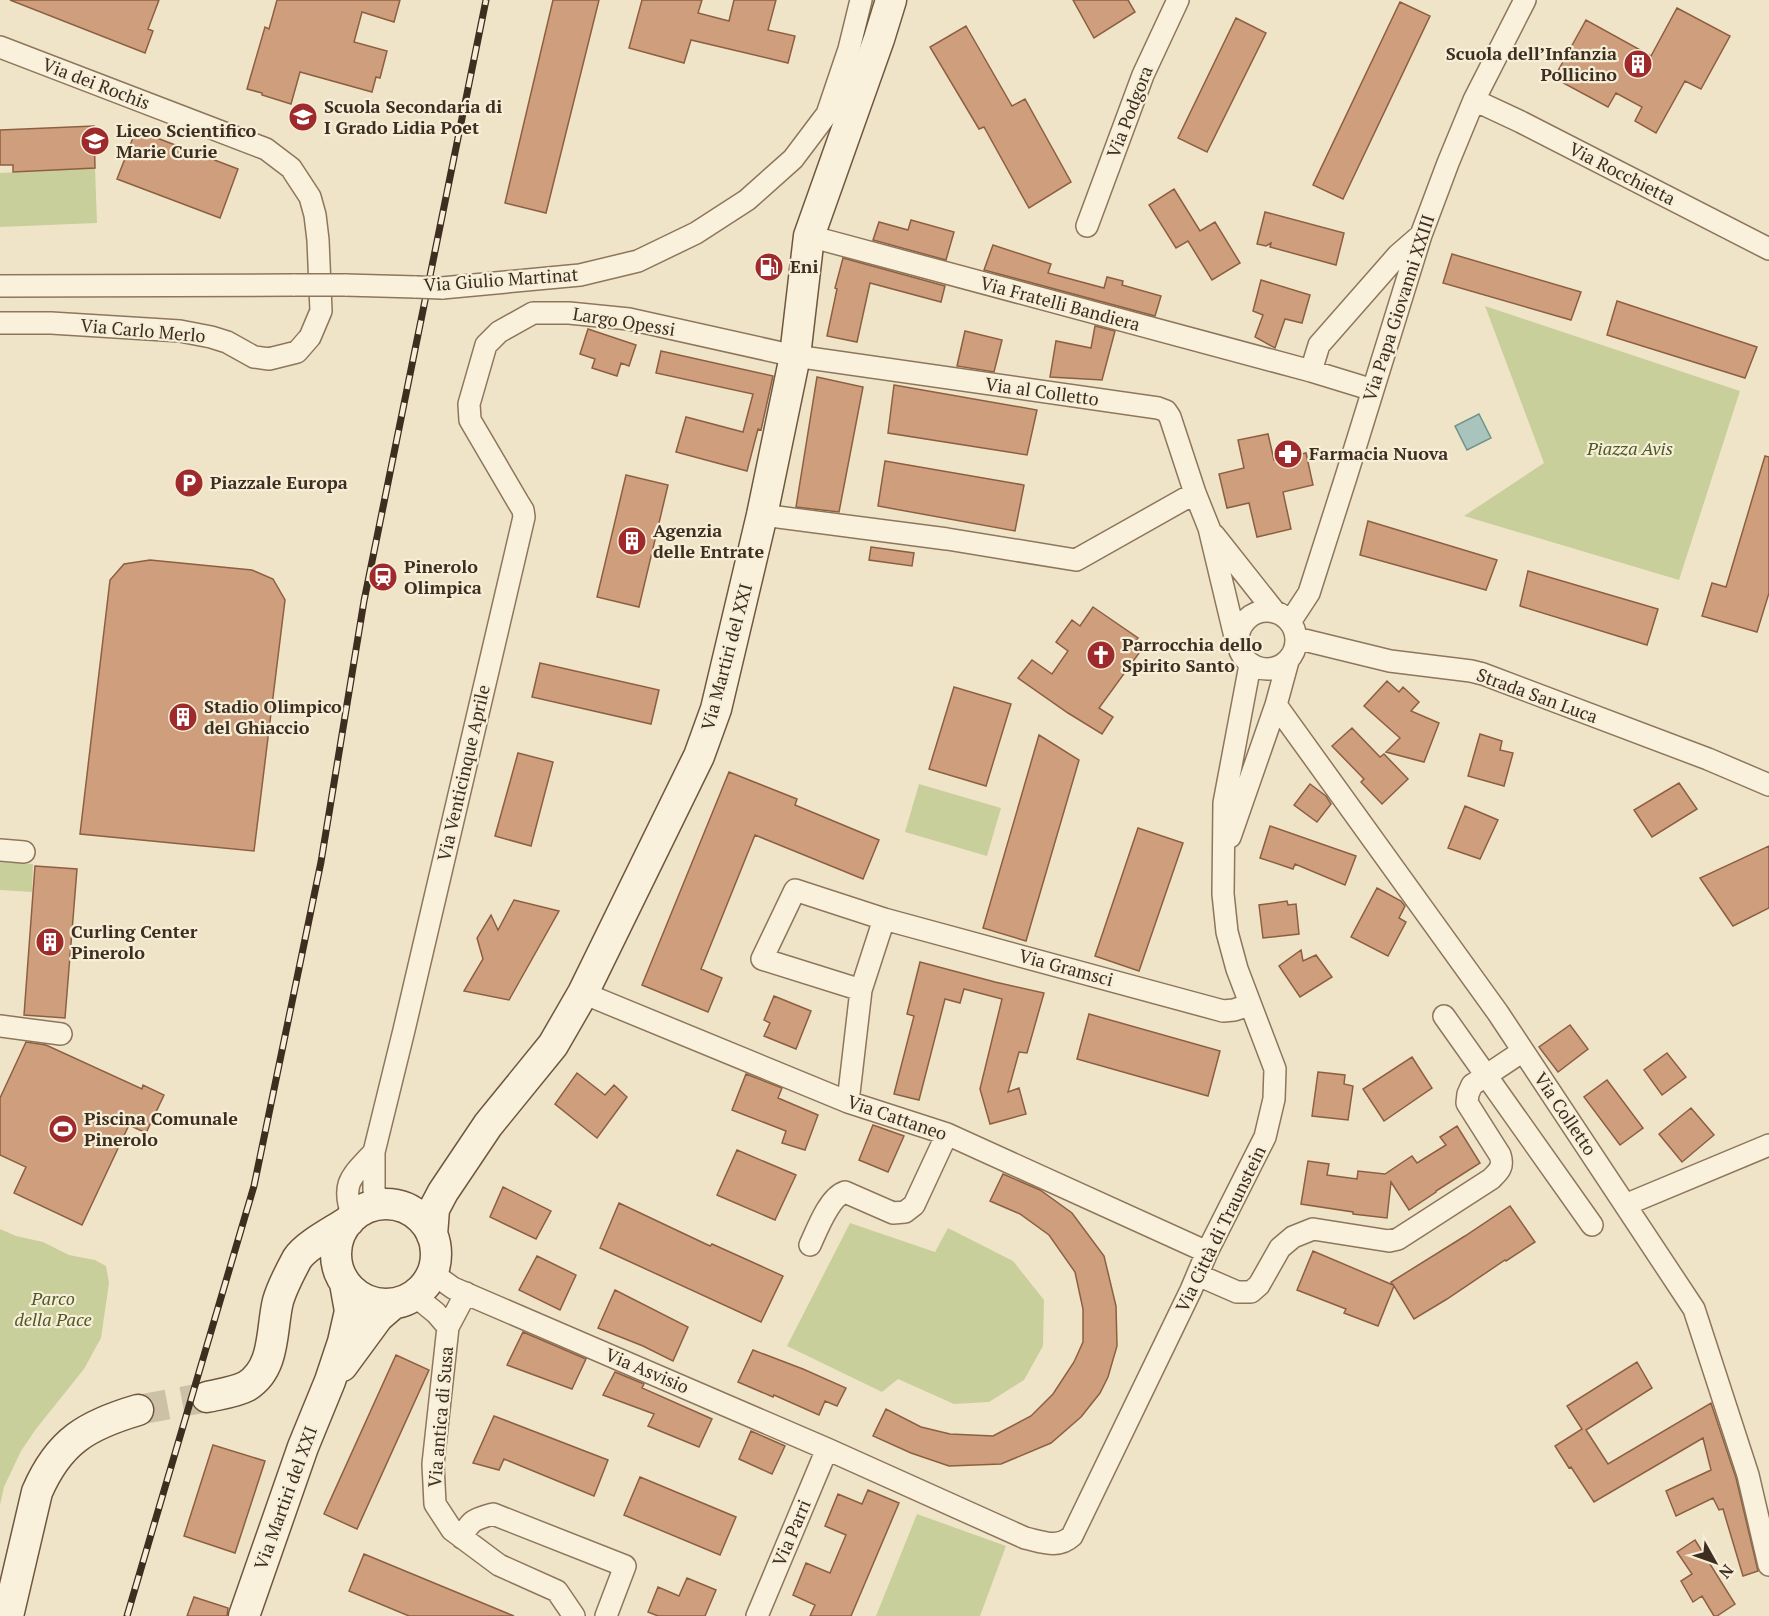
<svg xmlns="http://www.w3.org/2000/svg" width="1769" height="1616" font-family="'PT Serif',serif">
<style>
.green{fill:#c9cf9b}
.water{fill:#a9c4bc;stroke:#6f938a;stroke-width:1.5}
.building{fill:#cf9f7d;stroke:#8d5f41;stroke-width:1.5}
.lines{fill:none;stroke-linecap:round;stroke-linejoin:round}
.secondary-tunnel{stroke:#ccc0a6;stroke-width:30;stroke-dasharray:30 15;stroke-linecap:butt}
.street-casing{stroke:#8d765c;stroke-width:24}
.secondary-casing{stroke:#6f573f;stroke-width:33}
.street{stroke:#faf1dc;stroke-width:21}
.secondary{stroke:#faf1dc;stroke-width:30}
.rail-casing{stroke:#3d2e20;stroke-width:7}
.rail{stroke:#f7eed8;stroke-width:4.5;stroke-dasharray:14;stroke-linecap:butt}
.street-bridge-casing{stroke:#8d765c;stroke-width:24;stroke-linecap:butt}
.street-bridge{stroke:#faf1dc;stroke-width:21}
.labels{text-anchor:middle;stroke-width:4.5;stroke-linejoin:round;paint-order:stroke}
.poi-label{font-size:18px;font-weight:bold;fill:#3d2e20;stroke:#f7eed8;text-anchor:start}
.street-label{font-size:18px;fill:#3d2e20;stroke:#f7eed8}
.park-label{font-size:18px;font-style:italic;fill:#4d5a26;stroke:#f7eed8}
</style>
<rect width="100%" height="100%" fill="#f0e4c8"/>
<!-- green -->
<path class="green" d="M95,168L97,223L0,227V173Z
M1485,306L1740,391L1679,580L1464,516L1544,463Z
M919,784L1001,808L987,856L905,832Z
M0,862L33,864L32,892L0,890Z
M850,1223L935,1252L948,1228L1013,1261L1044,1300L1043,1346L1024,1380L989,1402L954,1404L898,1379L882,1392L787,1346Z
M0,1229L16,1236L43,1242L69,1255L95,1260L106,1266L109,1283L101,1338L84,1369L36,1429L21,1451L4,1487L0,1505Z
M917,1514L1006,1546L980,1616H876Z"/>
<!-- water -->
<path class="water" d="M1479,414L1491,438L1467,450L1455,426Z"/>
<!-- building -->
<path class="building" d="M10,0H159L148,29L153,31L145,53Z
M277,0H400L394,22L362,12L354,42L387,51L380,78L376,77L372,92L300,72L291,104L262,95V93L247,89L265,27L269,29Z
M553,0H599L546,213L505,203Z
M642,0H702L698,13L729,21L734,0H776L768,30L795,36L788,63L691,40L684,63L629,48Z
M1073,0H1128L1135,12L1094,38Z
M1400,2L1430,16L1343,199L1313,185Z
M1677,8L1730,36L1701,89L1685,81L1656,133L1635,121L1642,107L1616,93L1608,107L1554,78L1586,20L1651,56Z
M1236,18L1266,33L1207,152L1178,138Z
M966,26L1012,106L1025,99L1071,182L1029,208L984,127L979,129L930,47Z
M94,126L95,168L13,172V165H0V130Z
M136,130L238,169L220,218L117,179Z
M1174,189L1200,231L1215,222L1240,263L1212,280L1188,241L1176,248L1149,205Z
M1265,212L1344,233L1336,265L1270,247L1271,243L1266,246L1257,244Z
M911,220L954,232L946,260L873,240L879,222L908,230Z
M993,245L1051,264L1048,273L1104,288L1107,277L1123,281L1122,285L1161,296L1155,316L984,270Z
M1452,254L1581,292L1571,320L1443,283Z
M843,258L945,286L941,302L870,283L857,342L827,336L837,289L835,288Z
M1261,280L1310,295L1302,323L1285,319L1275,348L1255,337L1263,315L1253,311Z
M1617,301L1757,347L1745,378L1607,335Z
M1095,326L1115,331L1102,380L1050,377L1056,341L1091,348Z
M588,329L636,345L629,366L621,363L617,376L592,368L595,359L580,354Z
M965,331L1002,340L994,372L957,366Z
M661,351L773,376L761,430L758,429L747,471L676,452L686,417L743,432L753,394L656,373Z
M817,377L863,387L839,512L796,507Z
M894,385L1037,410L1027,455L888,433Z
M1268,434L1274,460L1306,453L1313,485L1283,492L1291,529L1257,537L1249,503L1227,508L1219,474L1244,468L1238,440Z
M1765,456L1769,457V593L1757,632L1702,616L1712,583L1726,587Z
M885,461L1024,485L1015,531L878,506Z
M626,475L668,485L639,607L597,597Z
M1368,521L1497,560L1486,590L1360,555Z
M871,547L914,553L912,566L869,560Z
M150,560L252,570L273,579L285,600L254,851L80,834L110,580L124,564Z
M1528,571L1658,609L1647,645L1520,606Z
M1093,607L1138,638L1134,644L1142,649L1099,708L1113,717L1102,734L1068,713L1018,678L1032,660L1052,674L1068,651L1056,642L1072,620L1080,626Z
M540,663L659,690L651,724L532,697Z
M1387,681L1399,692L1403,687L1419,702L1411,711L1439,723L1424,762L1386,752L1400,738L1364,706Z
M954,687L1011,704L986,786L929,769Z
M1352,728L1380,757L1384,754L1408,779L1382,804L1361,782L1364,779L1332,746Z
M1480,734L1502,741L1500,750L1513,753L1504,786L1468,776Z
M1039,735L1079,760L1026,941L983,928Z
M518,753L553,762L531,846L495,836Z
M729,772L797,799L795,805L879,840L863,879L755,835L701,969L722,978L708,1012L642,985Z
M1679,783L1697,809L1652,837L1634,810Z
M1310,784L1326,796L1331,804L1317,822L1294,805Z
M1465,806L1498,820L1480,859L1448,848Z
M1270,826L1356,856L1345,885L1295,864L1293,869L1260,858Z
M1138,828L1183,843L1139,971L1095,956Z
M1769,846V908L1733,926L1700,878Z
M35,866L77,869L65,1018L24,1015Z
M1377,888L1401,901L1405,906L1399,918L1406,922L1388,956L1351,937Z
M514,900L559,911L509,1000L464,991L483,959L477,938L491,915L498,930Z
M1287,901L1288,905L1296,904L1299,934L1263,938L1259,905Z
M1301,950L1303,961L1316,955L1332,977L1300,997L1279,966Z
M920,962L995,982L1044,993L1027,1053L1019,1052L1008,1092L1019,1088L1026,1114L990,1124L980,1089L1002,999L964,989L960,1003L945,999L919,1100L894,1094L914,1016L907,1014Z
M774,996L811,1011L796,1049L764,1036L770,1023L764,1020Z
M1089,1014L1220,1051L1208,1096L1077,1059Z
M1570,1025L1588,1049L1558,1072L1539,1047Z
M26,1042L46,1045L142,1089L143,1085L164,1095L146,1133L129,1125L82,1225L14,1193L26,1167L0,1155V1098Z
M1667,1053L1686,1077L1662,1095L1644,1070Z
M1412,1057L1432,1088L1384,1121L1363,1089Z
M1318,1072L1345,1075L1344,1084L1353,1086L1348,1120L1312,1116Z
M577,1073L605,1095L614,1085L627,1097L597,1138L555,1104Z
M746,1074L782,1088L778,1098L818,1115L805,1150L782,1143L786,1131L732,1110Z
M1607,1080L1643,1128L1620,1145L1584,1097Z
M1691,1108L1714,1135L1682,1162L1659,1134Z
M873,1125L904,1136L888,1172L859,1160Z
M1457,1126L1480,1163L1436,1191V1192L1409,1210L1391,1182L1387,1218L1353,1214V1212L1301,1204L1308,1161L1329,1164L1327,1175L1357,1179L1358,1171L1385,1174L1412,1156L1417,1163L1446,1145L1440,1137Z
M737,1150L796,1175L775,1220L717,1195Z
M1003,1174L1040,1190L1072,1213L1104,1256L1116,1306L1117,1346L1108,1377L1100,1393L1081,1417L1051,1443L1001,1464L949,1466L911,1453L873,1436L886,1409L921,1427L950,1434L993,1436L1031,1416L1053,1394L1074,1362L1083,1342V1309L1075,1272L1049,1235L1020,1214L990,1201Z
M503,1187L551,1211L536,1239L490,1217Z
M619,1203L710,1246L712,1244L783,1276L761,1322L600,1248Z
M1510,1206L1535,1242L1506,1261L1505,1260L1447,1299L1414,1319L1394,1286L1378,1326L1344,1313L1346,1309L1297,1290L1313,1251L1393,1285L1391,1282L1465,1236Z
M537,1256L576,1275L560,1310L519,1290Z
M615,1290L688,1327L673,1361L643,1346L598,1328Z
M523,1332L586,1359L572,1389L507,1365Z
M753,1350L803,1369L846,1388L837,1406L825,1401L819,1415L774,1395L773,1397L738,1382Z
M396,1355L429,1370L357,1529L324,1514Z
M1637,1362L1652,1388L1586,1430L1608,1464L1711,1403L1736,1478L1758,1571L1743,1576L1723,1509L1719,1510L1713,1498L1676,1516L1666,1491L1711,1470L1703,1438L1594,1502L1571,1467L1569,1468L1555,1446L1582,1429L1567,1406Z
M615,1372L644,1384L642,1388L712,1419L699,1447L648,1426L654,1414L603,1395Z
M494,1416L608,1460L594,1496L504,1459L499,1470L473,1463Z
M751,1431L785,1446L772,1474L739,1459Z
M213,1445L265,1461L235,1553L184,1536Z
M640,1477L736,1517L720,1555L624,1515Z
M868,1490L899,1503L851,1616H810L815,1605L793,1595L806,1563L830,1573L846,1535L825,1526L838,1494L862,1504Z
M1695,1540L1735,1604L1717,1616H1714L1702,1596L1693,1602L1681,1581L1692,1574L1677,1552Z
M364,1554L514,1616H409L349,1591Z
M687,1578L716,1590L705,1616H658L648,1612L658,1587L679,1596Z
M194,1597L228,1608L227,1616H187Z"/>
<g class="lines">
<!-- secondary-tunnel -->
<path class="secondary-tunnel" d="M138,1410L207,1397"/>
<!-- street casing -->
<g class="street-casing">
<path id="street" d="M0,47L266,149L291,168L310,197L315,215L318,240L321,311L310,337L297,352L269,359L254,357L227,342L211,337L180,331L51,323H0
M1474,100L1521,122L1769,249
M1087,226L1143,75L1178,0
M809,236L1311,371L1373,390
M345,285L416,287
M0,286L295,285
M442,288L580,275L638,261L696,233L747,200L793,159L827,114L849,49L861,0
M1311,371L1319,345L1398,255L1421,235
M762,515L947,539L1076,560L1195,493
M1214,535L1275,612
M1238 640a29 29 0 1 1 58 0a29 29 0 1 1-58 0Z
M1290,622L1309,593L1346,477L1421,235L1448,163L1474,100L1525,0
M1296,638L1390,661L1471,671L1483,674L1708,759L1769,785
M1276,705L1498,1013L1694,1309L1748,1475L1769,1565
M1230,837L1276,705L1288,661
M0,850L24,852
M861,990L762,959L795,890L884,919
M583,993L848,1102L947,1134L1207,1252
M1444,1016L1592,1225
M0,1026L61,1034
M848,1102L861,990L884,919L1223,1011L1234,1010L1249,1005
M380,1205L374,1190V1152L404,1030L524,517L523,510L518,502L470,420L469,404L486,345L499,332L533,313H569L629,319L795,356L1158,408L1166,411L1170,417L1195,493L1209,528L1237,645
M1625,1205L1769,1145
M353,1217C340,1183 352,1176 374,1152
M810,1245C817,1230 829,1197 845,1192L893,1213L905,1212L914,1205L947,1134
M432,1273L453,1288L827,1449L1025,1538C1043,1542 1058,1549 1072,1536L1191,1290L1207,1252L1265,1137L1274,1099L1275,1069L1237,969L1227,932L1223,894L1224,803L1250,665
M1198,1275L1237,1292H1251L1259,1285L1280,1248L1293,1237L1313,1229L1389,1241L1398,1239L1491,1179C1499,1171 1504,1167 1500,1155L1467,1103L1468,1094L1472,1085L1523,1051
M466,1293L448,1327L433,1464L435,1504L452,1530L499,1565L557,1591L574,1616
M414,1295L436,1313L448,1327
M462,1538C470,1520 475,1519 493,1514L625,1566L606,1616
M757,1616L827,1449"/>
</g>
<!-- secondary casing -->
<g class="secondary-casing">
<path id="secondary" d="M336 1254a50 50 0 1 1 100 0a50 50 0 1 1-100 0Z
M432,1235L434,1209L443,1192L488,1125L553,1045L583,993L699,756L716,709L762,515L795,356L809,236L879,39L891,0
M342,1366L378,1317L393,1304
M207,1397C220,1394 236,1392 247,1386C276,1368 271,1329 278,1301C282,1287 290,1272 297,1259C306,1245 334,1231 349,1221
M8,1616L37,1492C59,1441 87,1425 138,1410
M244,1616L303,1447L330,1381L343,1342L350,1311L345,1283"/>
</g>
<!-- street -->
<use href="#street" class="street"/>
<!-- secondary -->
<use href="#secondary" class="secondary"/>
<!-- rail casing -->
<g class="rail-casing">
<path id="rail" d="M127,1616L254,1186L321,862L364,601L486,0"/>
</g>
<!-- rail -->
<use href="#rail" class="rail"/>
<!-- street-bridge casing -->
<g class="street-bridge-casing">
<path id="street-bridge" d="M295,285H345
M416,287L442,288"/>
</g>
<!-- street-bridge -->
<use href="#street-bridge" class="street-bridge"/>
</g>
<!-- icons -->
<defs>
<g id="building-disc" transform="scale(1.5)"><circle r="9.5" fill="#9e2a2b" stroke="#f7eed8"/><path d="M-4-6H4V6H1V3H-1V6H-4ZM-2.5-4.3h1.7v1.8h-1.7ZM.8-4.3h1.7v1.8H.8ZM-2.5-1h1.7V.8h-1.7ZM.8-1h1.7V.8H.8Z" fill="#fff"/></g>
<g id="school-disc" transform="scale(1.5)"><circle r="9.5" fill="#9e2a2b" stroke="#f7eed8"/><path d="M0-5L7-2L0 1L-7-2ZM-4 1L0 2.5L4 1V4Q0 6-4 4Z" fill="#fff"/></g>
<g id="fuel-disc" transform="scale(1.5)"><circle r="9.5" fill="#9e2a2b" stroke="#f7eed8"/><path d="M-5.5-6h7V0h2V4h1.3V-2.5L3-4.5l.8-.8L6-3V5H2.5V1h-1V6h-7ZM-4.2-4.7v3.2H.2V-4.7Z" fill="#fff"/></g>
<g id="pharmacy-disc" transform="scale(1.5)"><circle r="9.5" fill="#9e2a2b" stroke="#f7eed8"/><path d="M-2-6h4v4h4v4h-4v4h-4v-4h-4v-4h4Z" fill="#fff"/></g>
<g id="parking-disc" transform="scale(1.5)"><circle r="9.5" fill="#9e2a2b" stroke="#f7eed8"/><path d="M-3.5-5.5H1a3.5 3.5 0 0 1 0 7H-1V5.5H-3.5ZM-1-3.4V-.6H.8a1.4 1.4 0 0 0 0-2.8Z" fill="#fff"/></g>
<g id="station-disc" transform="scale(1.5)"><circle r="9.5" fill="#9e2a2b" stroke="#f7eed8"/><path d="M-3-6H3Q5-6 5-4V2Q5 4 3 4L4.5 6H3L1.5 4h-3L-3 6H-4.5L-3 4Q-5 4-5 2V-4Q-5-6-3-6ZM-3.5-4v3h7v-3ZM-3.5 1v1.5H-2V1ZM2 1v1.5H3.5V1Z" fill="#fff"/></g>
<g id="church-disc" transform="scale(1.5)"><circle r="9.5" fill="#9e2a2b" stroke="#f7eed8"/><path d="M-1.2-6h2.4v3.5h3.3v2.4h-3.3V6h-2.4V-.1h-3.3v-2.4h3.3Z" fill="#fff"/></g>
<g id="stadium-disc" transform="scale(1.5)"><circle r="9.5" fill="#9e2a2b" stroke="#f7eed8"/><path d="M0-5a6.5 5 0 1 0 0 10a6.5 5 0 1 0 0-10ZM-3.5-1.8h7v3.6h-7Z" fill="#fff"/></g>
</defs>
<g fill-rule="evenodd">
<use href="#building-disc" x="1638" y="64"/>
<use href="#school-disc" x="303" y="117"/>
<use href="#school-disc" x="95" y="141"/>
<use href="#fuel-disc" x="769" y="267"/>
<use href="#pharmacy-disc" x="1288" y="454"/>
<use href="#parking-disc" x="189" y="483"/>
<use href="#building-disc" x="632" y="541"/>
<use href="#station-disc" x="383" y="577"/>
<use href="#church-disc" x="1101" y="655"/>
<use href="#building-disc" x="183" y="717"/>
<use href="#building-disc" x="50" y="942"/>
<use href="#stadium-disc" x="63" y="1129"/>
</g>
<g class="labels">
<!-- poi labels -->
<g class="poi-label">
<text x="1617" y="60" text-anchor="end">Scuola dell’Infanzia<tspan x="1617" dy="21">Pollicino</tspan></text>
<text x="324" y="113">Scuola Secondaria di<tspan x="324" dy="21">I Grado Lidia Poet</tspan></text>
<text x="116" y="137">Liceo Scientifico<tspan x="116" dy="21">Marie Curie</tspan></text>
<text x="790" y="273">Eni</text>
<text x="1309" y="460">Farmacia Nuova</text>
<text x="210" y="489">Piazzale Europa</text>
<text x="653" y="537">Agenzia<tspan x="653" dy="21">delle Entrate</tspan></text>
<text x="404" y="573">Pinerolo<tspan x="404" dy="21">Olimpica</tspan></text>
<text x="1122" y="651">Parrocchia dello<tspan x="1122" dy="21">Spirito Santo</tspan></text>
<text x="204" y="713">Stadio Olimpico<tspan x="204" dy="21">del Ghiaccio</tspan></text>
<text x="71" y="938">Curling Center<tspan x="71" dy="21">Pinerolo</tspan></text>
<text x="84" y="1125">Piscina Comunale<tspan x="84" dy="21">Pinerolo</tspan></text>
</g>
<!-- street labels -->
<g class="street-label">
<text transform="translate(96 84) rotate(21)" y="6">Via dei Rochis</text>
<text transform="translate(1130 112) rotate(-69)" y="6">Via Podgora</text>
<text transform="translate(1622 174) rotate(27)" y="6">Via Rocchietta</text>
<text transform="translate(501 280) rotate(-4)" y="6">Via Giulio Martinat</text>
<text transform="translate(1060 304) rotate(15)" y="6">Via Fratelli Bandiera</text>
<text transform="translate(1399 308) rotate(-72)" y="6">Via Papa Giovanni XXIII</text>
<text transform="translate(624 322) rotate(9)" y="6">Largo Opessi</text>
<text transform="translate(143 331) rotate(5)" y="6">Via Carlo Merlo</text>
<text transform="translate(1042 392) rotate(8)" y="6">Via al Colletto</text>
<text transform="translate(727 657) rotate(-75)" y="6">Via Martiri del XXI</text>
<text transform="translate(1537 696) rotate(20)" y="6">Strada San Luca</text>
<text transform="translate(464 773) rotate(-77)" y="6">Via Venticinque Aprile</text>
<text transform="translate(1066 968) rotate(15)" y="6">Via Gramsci</text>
<text transform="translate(1565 1114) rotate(56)" y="6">Via Colletto</text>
<text transform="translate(897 1118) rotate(19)" y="6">Via Cattaneo</text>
<text transform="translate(1221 1229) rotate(-64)" y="6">Via Città di Traunstein</text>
<text transform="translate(647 1371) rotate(23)" y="6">Via Asvisio</text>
<text transform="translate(441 1417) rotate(-85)" y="6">Via antica di Susa</text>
<text transform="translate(286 1498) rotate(-70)" y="6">Via Martiri del XXI</text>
<text transform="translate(792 1533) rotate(-67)" y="6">Via Parri</text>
</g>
<!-- park labels -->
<g class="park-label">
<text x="1630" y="455">Piazza Avis</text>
<text x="53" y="1305">Parco<tspan x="53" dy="21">della Pace</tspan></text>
</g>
</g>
<!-- north arrow -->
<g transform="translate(1715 1562) rotate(130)" stroke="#f7eed8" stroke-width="4.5" paint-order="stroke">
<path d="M0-4.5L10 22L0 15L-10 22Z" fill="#3d2e20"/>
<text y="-9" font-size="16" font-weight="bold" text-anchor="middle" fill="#3d2e20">N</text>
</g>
</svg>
